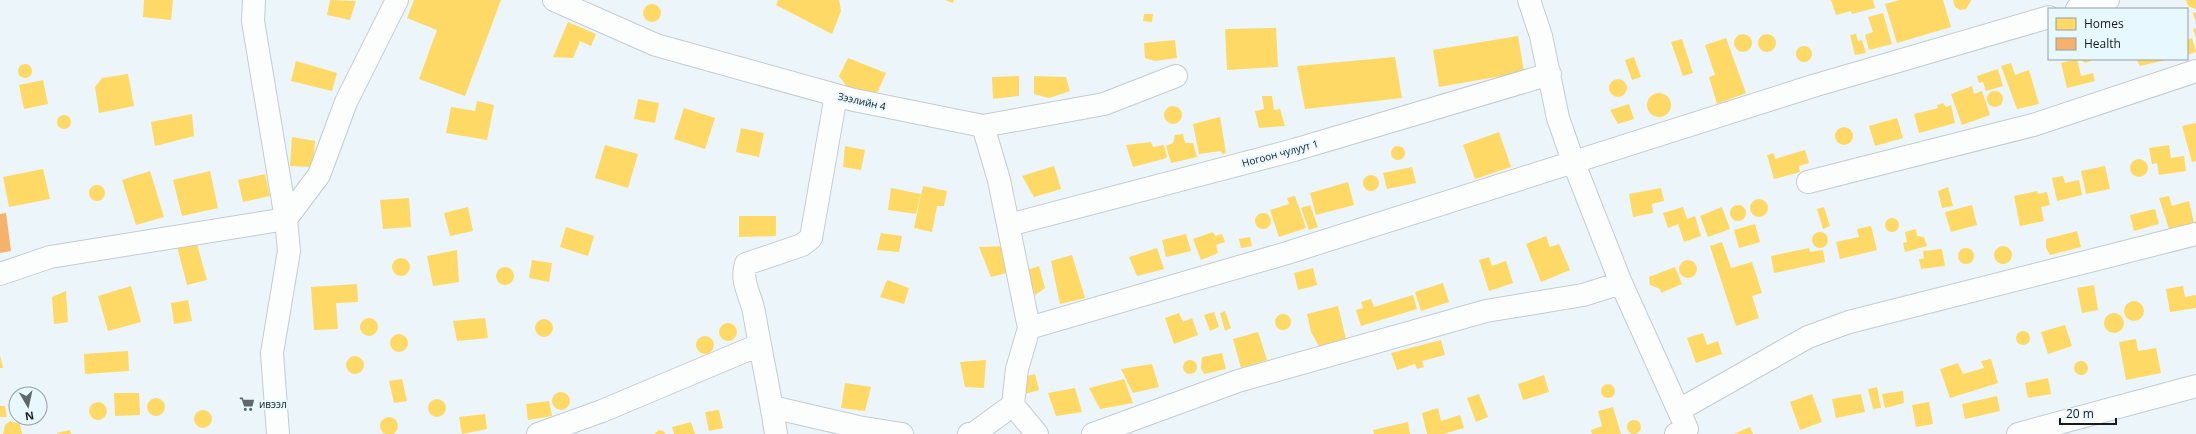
<svg xmlns="http://www.w3.org/2000/svg" width="2196" height="434" font-family="'Open Sans',sans-serif">
<style>
.homes{fill:#ffd966}
.health{fill:#f6b26b}
.lines{fill:none;stroke-linecap:round;stroke-linejoin:round}
.minor-casing{stroke:#c4cccf;stroke-width:24}
.minor{stroke:#fcfefe;stroke-width:22}
.labels{text-anchor:middle;stroke-width:4;stroke-linejoin:round;paint-order:stroke}
.street-label{font-size:10px;fill:#151c1f;stroke:#e7f8fe}
.poi-label{font-size:10px;fill:#151c1f;stroke:#e7f8fe;text-anchor:start}
</style>
<rect width="100%" height="100%" fill="#ecf5f9"/>
<!-- homes -->
<path class="homes" d="M144,0H173L171,20L143,17Z
M330,0L356,1L350,20L327,15Z
M414,0H501L465,96L419,79L437,30L407,18Z
M778,0H839L841,11L832,34L776,5Z
M945,0H954L953,3Z
M1831,0H1873L1875,8L1852,14L1851,11L1836,15Z
M1900,0H1943L1951,27L1897,43L1885,4Z
M1953,0H1971V1L1966,9L1960,10L1955,7Z
M2186,0H2196V9L2188,6Z
M643 13a9 9 0 1 1 18 0a9 9 0 1 1-18 0Z
M2196,12V23L2193,13Z
M1883,13L1892,44L1869,50L1865,35L1873,32L1868,17Z
M1144,14H1153L1152,22L1143,21Z
M568,22L596,34L591,46L580,41L573,58L553,57Z
M1276,28L1278,67L1227,70L1225,29Z
M2196,28V38L2193,29Z
M1734 43a9 9 0 1 1 18 0a9 9 0 1 1-18 0Z
M1856,34L1858,41L1862,40L1866,53L1855,55L1850,35Z
M1758 43a9 9 0 1 1 18 0a9 9 0 1 1-18 0Z
M1518,36L1524,72L1439,87L1433,50Z
M1726,38L1746,93L1717,104L1709,77L1715,75L1705,45Z
M2192,38L2196,52L2187,55V40Z
M1682,39L1693,73L1683,76L1671,42Z
M1175,40L1177,58L1155,61L1145,58L1144,43Z
M1796 54a8 8 0 1 1 16 0a8 8 0 1 1-16 0Z
M1395,57L1402,98L1305,109L1297,66Z
M1634,57L1641,77L1632,80L1625,60Z
M848,58L886,73L877,93L853,95L839,76Z
M2077,59L2081,76L2093,73L2095,81L2067,88L2061,63Z
M2079,59H2094L2086,63Z
M2136,59H2166V60L2140,66Z
M296,61L337,73L332,91L291,81Z
M2011,63L2015,75L2029,70L2039,104L2017,109L2001,66Z
M18 71a7 7 0 1 1 14 0a7 7 0 1 1-14 0Z
M1998,69L2003,86L1986,91L1983,82L1979,83L1977,76Z
M128,74L134,106L99,113L95,87L102,78Z
M1019,76V96L993,99L992,77Z
M1034,76L1066,77L1070,91L1049,98L1034,94Z
M1609 88a9 9 0 1 1 18 0a9 9 0 1 1-18 0Z
M43,80L48,104L24,109L19,85Z
M1972,86L1974,94L1982,91L1990,115L1962,125L1951,94Z
M1987 99a8 8 0 1 1 16 0a8 8 0 1 1-16 0Z
M1647 105a12 12 0 1 1 24 0a12 12 0 1 1-24 0Z
M1262,96H1272L1274,110L1280,109L1285,126L1259,128L1255,111L1264,109Z
M638,99L659,103L655,123L634,119Z
M477,101L494,105L487,140L446,133L451,107L475,111Z
M1943,103L1946,107L1951,105L1955,123L1919,133L1914,114L1938,108L1937,105Z
M1629,104L1634,119L1618,124L1610,110Z
M1164 115a9 9 0 1 1 18 0a9 9 0 1 1-18 0Z
M684,108L715,118L705,149L674,139Z
M192,114L194,136L155,146L151,122Z
M57 122a7 7 0 1 1 14 0a7 7 0 1 1-14 0Z
M1220,117L1226,153L1222,154L1221,151L1199,154L1193,124Z
M1897,118L1903,138L1875,146L1869,126Z
M2196,123V161L2192,162L2182,126Z
M1835 136a9 9 0 1 1 18 0a9 9 0 1 1-18 0Z
M741,128L764,133L759,157L736,152Z
M1499,132L1511,167L1475,179L1463,145Z
M1183,134L1185,143H1193L1197,157L1171,163L1166,146L1173,143L1175,135Z
M292,137L315,141L313,167L290,166Z
M1151,142L1153,147L1164,145L1167,158L1133,167L1126,145Z
M605,145L638,154L628,188L595,178Z
M2169,145L2171,158L2184,156L2186,171L2159,175L2157,163L2152,164L2149,148Z
M1391 153a7 7 0 1 1 14 0a7 7 0 1 1-14 0Z
M845,146L865,150L861,170L843,167Z
M1805,150L1809,163L1799,166L1800,172L1774,179L1767,155L1774,153L1775,159Z
M2130 168a9 9 0 1 1 18 0a9 9 0 1 1-18 0Z
M1054,166L1061,189L1034,197L1022,176Z
M2105,166L2110,189L2086,194L2081,171Z
M1412,167L1416,183L1387,189L1383,173Z
M43,169L50,199L9,207L3,177Z
M150,171L164,217L136,225L122,180Z
M210,171L218,208L182,216L173,180Z
M265,174L270,196L243,202L238,180Z
M1363 183a8 8 0 1 1 16 0a8 8 0 1 1-16 0Z
M2063,176L2065,183L2079,180L2082,195L2057,201L2052,178Z
M1348,182L1354,205L1316,215L1310,193Z
M89 193a8 8 0 1 1 16 0a8 8 0 1 1-16 0Z
M923,186L947,191L944,206H937L932,232L914,228Z
M1948,187L1953,206L1942,208L1938,191Z
M891,188L921,194L916,214L888,210Z
M1661,188L1664,201L1652,204L1653,213L1633,217L1629,194Z
M2037,191L2038,194L2047,192L2050,205L2041,207L2044,221L2020,226L2014,196Z
M1295,196L1306,228L1279,237L1270,210L1289,204L1287,198Z
M2169,196L2172,206L2189,201L2194,223L2169,229L2159,198Z
M409,198L411,227L383,229L380,200Z
M1750 208a9 9 0 1 1 18 0a9 9 0 1 1-18 0Z
M1730 213a8 8 0 1 1 16 0a8 8 0 1 1-16 0Z
M1310,205L1318,227L1309,230L1301,208Z
M1972,205L1977,225L1951,232L1945,212Z
M468,207L473,231L450,236L444,213Z
M1683,207L1687,219L1695,216L1701,236L1684,242L1678,224L1668,228L1663,213Z
M1722,207L1730,229L1708,237L1700,216Z
M1824,207L1830,226L1823,229L1817,209Z
M2155,209L2159,224L2134,231L2130,215Z
M1255 221a8 8 0 1 1 16 0a8 8 0 1 1-16 0Z
M739,216H776V236L739,237Z
M1885 225a7 7 0 1 1 14 0a7 7 0 1 1-14 0Z
M1755,224L1760,242L1739,248L1734,230Z
M1871,226L1877,250L1840,259L1836,242L1859,237L1857,229Z
M566,227L594,236L588,256L560,247Z
M1916,229L1917,236L1924,237L1927,246L1905,252L1903,243L1907,242L1905,232Z
M2077,231L2081,247L2050,255L2046,248V239Z
M1812 240a8 8 0 1 1 16 0a8 8 0 1 1-16 0Z
M1213,232L1215,236L1222,234L1225,242L1216,245L1218,253L1201,260L1193,239Z
M881,233L902,236L899,252L877,250Z
M1186,234L1191,251L1166,257L1162,240Z
M1546,236L1550,247L1559,244L1570,270L1541,282L1526,244Z
M195,237L207,280L187,285L176,242Z
M1250,237L1252,246L1241,248L1239,239Z
M1722,242L1731,268L1752,262L1762,293L1752,296L1759,318L1736,326L1710,246Z
M1008,246L1011,272L991,277L979,247Z
M1994 255a9 9 0 1 1 18 0a9 9 0 1 1-18 0Z
M1958 256a8 8 0 1 1 16 0a8 8 0 1 1-16 0Z
M1157,248L1164,269L1137,276L1129,257Z
M1809,248L1810,252L1823,250L1825,262L1774,273L1771,256Z
M1942,249L1945,266L1921,269L1919,259H1924L1923,251Z
M457,250L459,282L433,286L427,256Z
M1072,255L1085,298L1060,304L1051,261Z
M1489,257L1492,266L1506,261L1513,283L1489,291L1479,260Z
M392 267a9 9 0 1 1 18 0a9 9 0 1 1-18 0Z
M532,260L552,263L549,282L529,278Z
M1679 269a9 9 0 1 1 18 0a9 9 0 1 1-18 0Z
M1039,266L1045,288L1035,295L1027,270Z
M1675,267L1682,284L1661,293L1660,289L1650,285L1649,277Z
M496 276a9 9 0 1 1 18 0a9 9 0 1 1-18 0Z
M1313,268L1317,285L1298,290L1294,273Z
M887,280L909,288L904,304L880,297Z
M1443,283L1449,302L1421,311L1415,292Z
M357,284L358,302L336,303L338,329L314,330L311,287Z
M2094,285L2098,310L2082,313L2077,288Z
M131,286L141,322L108,331L98,296Z
M2183,286L2185,297L2196,295V308L2170,312L2166,289Z
M66,291L68,322L54,324L52,297Z
M1413,295L1417,309L1361,326L1356,310L1363,308L1361,302L1371,299L1374,307Z
M188,300L192,321L174,324L171,303Z
M2124 311a10 10 0 1 1 20 0a10 10 0 1 1-20 0Z
M1338,306L1346,339L1319,346L1311,332L1307,314Z
M1225,311L1231,328L1225,331L1220,313Z
M1214,312L1219,327L1210,331L1204,315Z
M1179,313L1183,322L1192,318L1198,335L1174,344L1165,318Z
M2104 323a10 10 0 1 1 20 0a10 10 0 1 1-20 0Z
M1275 322a8 8 0 1 1 16 0a8 8 0 1 1-16 0Z
M485,318L488,338L457,341L453,321Z
M360 327a9 9 0 1 1 18 0a9 9 0 1 1-18 0Z
M535 328a9 9 0 1 1 18 0a9 9 0 1 1-18 0Z
M719 332a9 9 0 1 1 18 0a9 9 0 1 1-18 0Z
M2065,325L2072,346L2048,354L2041,332Z
M2016 338a7 7 0 1 1 14 0a7 7 0 1 1-14 0Z
M1258,332L1267,360L1241,368L1233,339Z
M1703,333L1707,345L1718,341L1722,354L1696,363L1687,338Z
M390 343a9 9 0 1 1 18 0a9 9 0 1 1-18 0Z
M696 345a9 9 0 1 1 18 0a9 9 0 1 1-18 0Z
M2136,339L2138,351L2156,348L2161,373L2126,380L2119,342Z
M1441,340L1445,355L1422,361L1424,367L1417,369L1415,364L1397,370L1391,353Z
M128,351L129,371L85,374L84,354Z
M1222,353L1226,369L1204,374L1201,368L1202,357Z
M0,355L3,368H0Z
M346 365a9 9 0 1 1 18 0a9 9 0 1 1-18 0Z
M1991,359L1998,383L1950,398L1940,369L1958,363L1963,374L1984,368L1981,361Z
M1183 367a7 7 0 1 1 14 0a7 7 0 1 1-14 0Z
M986,360L984,388L965,387L960,362Z
M2074 368a7 7 0 1 1 14 0a7 7 0 1 1-14 0Z
M1152,364L1159,387L1133,393L1121,369Z
M1035,374L1039,390L1021,395L1017,379Z
M1544,375L1549,392L1523,400L1518,384Z
M2048,378L2051,394L2028,398L2025,383Z
M402,379L407,401L394,403L389,381Z
M1124,379L1133,403L1100,409L1089,388Z
M845,383L871,387L865,411L841,408Z
M1601 391a7 7 0 1 1 14 0a7 7 0 1 1-14 0Z
M1877,387L1881,408L1873,409L1868,389Z
M1075,388L1082,412L1056,416L1048,393Z
M1903,391L1904,403L1885,408L1882,394Z
M552 401a9 9 0 1 1 18 0a9 9 0 1 1-18 0Z
M114,393H139L140,415L115,416Z
M1479,394L1488,417L1476,422L1467,398Z
M1812,394L1822,422L1800,430L1790,402Z
M1861,394L1865,412L1836,418L1832,399Z
M1997,396L2000,411L1965,419L1962,404Z
M147 407a9 9 0 1 1 18 0a9 9 0 1 1-18 0Z
M428 408a9 9 0 1 1 18 0a9 9 0 1 1-18 0Z
M549,401L552,416L528,420L526,404Z
M1929,402L1933,424L1916,427L1912,405Z
M89 411a9 9 0 1 1 18 0a9 9 0 1 1-18 0Z
M0,406H5L7,417H0Z
M1613,407L1621,434H1592L1591,430L1602,426L1598,411Z
M1438,408L1441,421L1460,415L1464,428L1443,434H1427L1422,413Z
M719,410L723,428L709,431L705,412Z
M194 419a9 9 0 1 1 18 0a9 9 0 1 1-18 0Z
M485,414L487,429L462,434L459,417Z
M380 426a9 9 0 1 1 18 0a9 9 0 1 1-18 0Z
M1627 427a7 7 0 1 1 14 0a7 7 0 1 1-14 0Z
M10,421L20,424L22,434H3L5,425Z
M691,422L695,434H674L672,427Z
M1408,422L1410,434H1374L1373,430Z
M1750,427L1753,434H1734Z
M70,430L71,434H57V433Z
M659,430L663,431L666,434H654Z"/>
<!-- health -->
<path class="health" d="M6,213L11,251L0,253V214Z"/>
<g class="lines">
<!-- minor casing -->
<g class="minor-casing">
<path id="minor" d="M254,0L253,21L286,219L289,251L272,353L278,434
M554,0L656,45L854,100L983,126L1104,104L1176,76
M1529,0L1541,36L1558,118L1573,161L1621,283L1687,429L1676,434
M2077,9L2108,0
M1808,182L2033,125L2196,71
M1009,225L1294,150L1550,74
M0,274L50,257L286,219L319,175L346,102L397,0
M1029,328L1287,253L1813,86L2049,17
M1013,405L1037,434
M772,407L858,427L902,434
M1679,410L1808,337L1849,322L2196,234
M538,434L602,411L759,345
M776,434C770,393 761,353 754,312C751,296 740,281 746,264L802,245L811,238L836,95
M969,434L976,432L1013,405L1017,369L1029,328L999,180L983,126
M1093,434L1238,381L1486,311L1583,295L1621,283
M2018,434L2196,386"/>
</g>
<!-- minor -->
<use href="#minor" class="minor"/>
</g>
<!-- icons -->
<defs>
<g id="supermarket-bare" transform="scale(1.2)"><path d="M-6-5.5h2.5l.6 2H6L4.5 2H-2.5L-4.4-4H-6ZM-1.5 3.2a1.3 1.3 0 1 0 .1 0ZM3 3.2a1.3 1.3 0 1 0 .1 0Z" fill="#60686b" stroke="#e7f8fe" stroke-width="2.5" paint-order="stroke"/></g>
</defs>
<g fill-rule="evenodd">
<use href="#supermarket-bare" x="247" y="404"/>
</g>
<g class="labels">
<!-- street labels -->
<g class="street-label">
<text transform="translate(862 101) rotate(13)" y="4">Зээлийн 4</text>
<text transform="translate(1280 153) rotate(-15)" y="4">Ногоон чулуут 1</text>
</g>
<!-- poi labels -->
<g class="poi-label">
<text x="259" y="408">ивээл</text>
</g>
</g>
<!-- legend -->
<rect x="2048" y="8" width="140" height="52" fill="#e7f8fe" stroke="#93a0a5"/>
<rect x="2056" y="18" width="20" height="12" fill="#ffd966" stroke="#93a0a5"/>
<text x="2084" y="28" font-size="12" fill="#151c1f">Homes</text>
<rect x="2056" y="38" width="20" height="12" fill="#f6b26b" stroke="#93a0a5"/>
<text x="2084" y="48" font-size="12" fill="#151c1f">Health</text>
<!-- north arrow -->
<g transform="translate(28 406) rotate(171)"><circle r="19" fill="#e7f8fe" stroke="#93a0a5"/>
<path d="M0-3L7 15L0 10L-7 15Z" fill="#60686b"/>
<text y="-6" font-size="11" font-weight="bold" text-anchor="middle" fill="#151c1f">N</text>
</g>
<!-- scale -->
<path d="M2060 418v6h56v-6" fill="none" stroke="#151c1f" stroke-width="2"/>
<text x="2066" y="418" font-size="12" fill="#151c1f" stroke="#e7f8fe" stroke-width="3" paint-order="stroke">20 m</text>
</svg>
